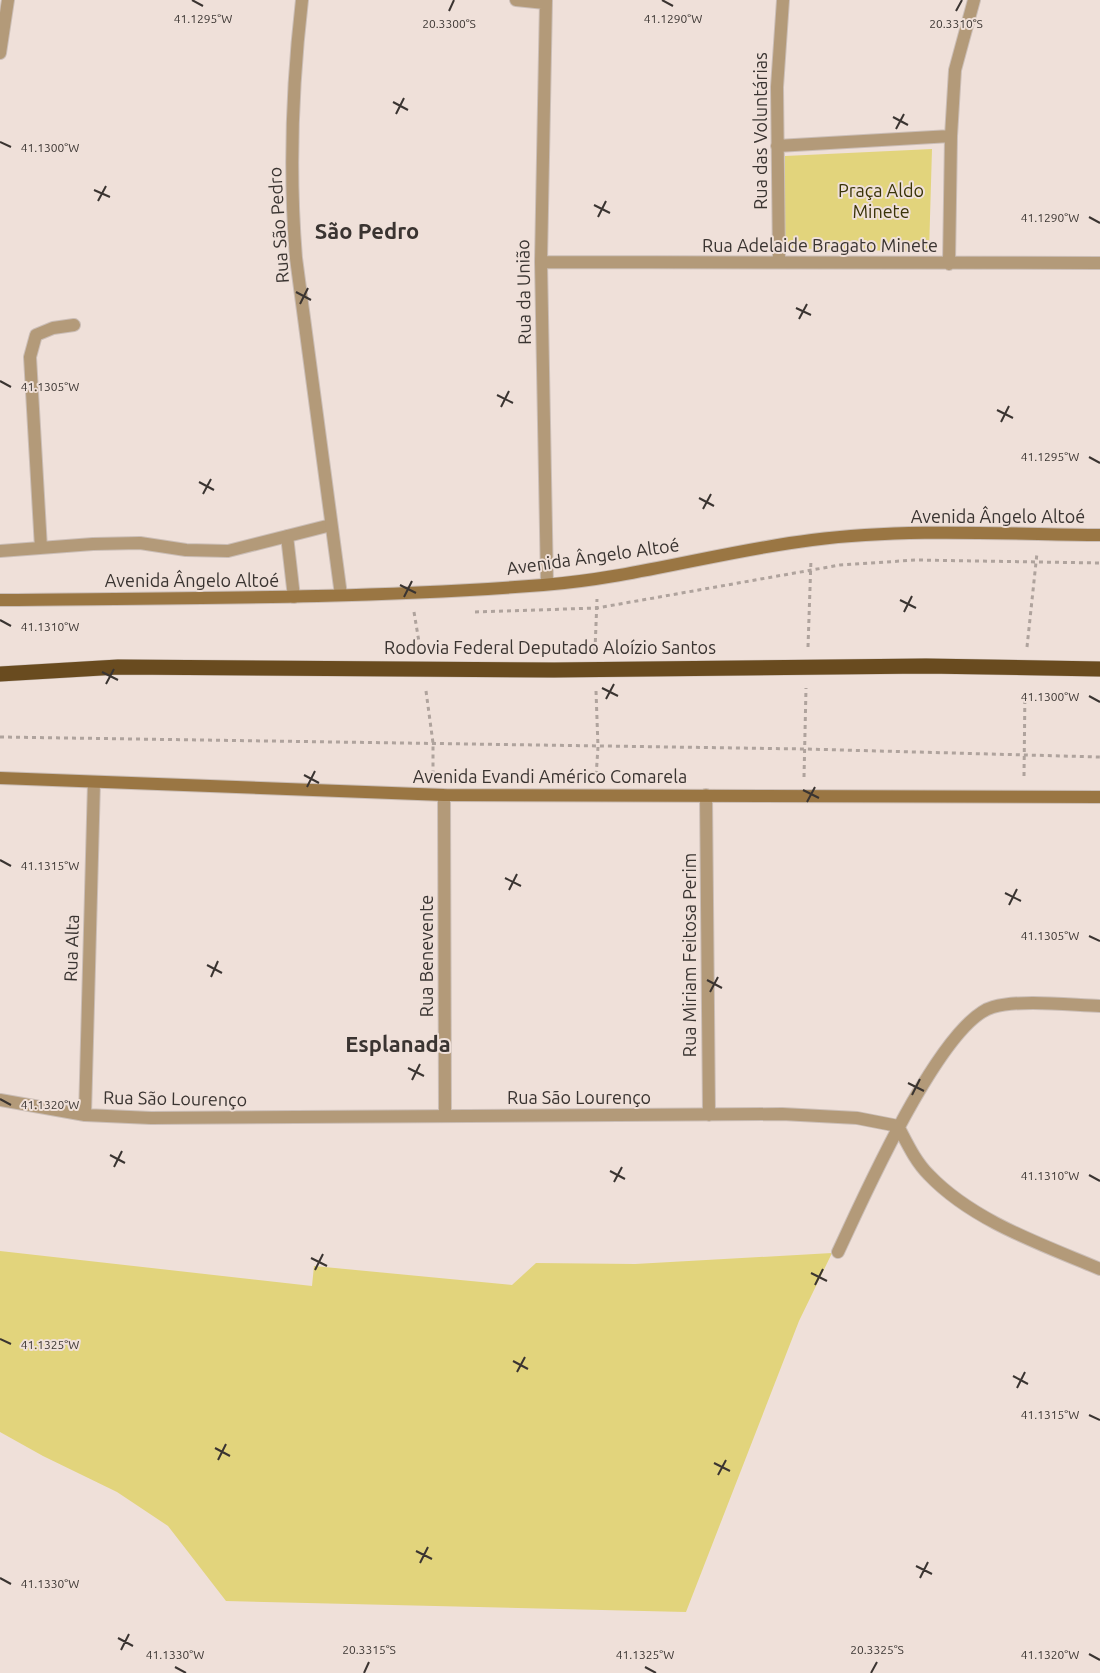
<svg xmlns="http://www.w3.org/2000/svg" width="1100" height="1673" font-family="Ubuntu,sans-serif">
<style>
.green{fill:#e2d47c}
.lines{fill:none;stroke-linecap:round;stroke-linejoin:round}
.lane-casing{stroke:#cbbeb7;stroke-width:14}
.street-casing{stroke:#cbbeb7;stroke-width:14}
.secondary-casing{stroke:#cbbeb7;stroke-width:14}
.highway-casing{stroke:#cbbeb7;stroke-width:16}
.path{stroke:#afa39d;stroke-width:3;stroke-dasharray:4 4;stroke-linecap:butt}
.lane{stroke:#b39a79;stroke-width:12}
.street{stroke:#b39a79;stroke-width:12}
.secondary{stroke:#9a7643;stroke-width:12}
.highway{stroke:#694b1f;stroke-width:15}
.ticks{fill:none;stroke:#3a3431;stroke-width:2}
.labels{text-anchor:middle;stroke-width:4;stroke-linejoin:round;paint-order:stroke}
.street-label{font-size:18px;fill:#3a3431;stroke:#efe0d9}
.park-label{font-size:18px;fill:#3a3408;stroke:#efe0d9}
.district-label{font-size:22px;font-weight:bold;fill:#3a3431;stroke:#efe0d9}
.ticks-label{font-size:12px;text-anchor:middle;fill:#3a3431;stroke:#efe0d9;stroke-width:4;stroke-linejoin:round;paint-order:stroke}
</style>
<rect width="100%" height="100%" fill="#efe0d9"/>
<!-- green -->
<path class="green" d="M932,149L929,252L784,248L785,156Z
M0,1251L312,1286L314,1266L512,1285L536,1263L635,1264L832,1253L799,1321L686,1612L226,1601L168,1526L117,1492L43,1456L0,1432Z"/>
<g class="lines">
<!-- lane casing -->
<g class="lane-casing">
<path id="lane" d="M287,536L294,597
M41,548L30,357L36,335L53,328L74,325
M0,551L93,544L140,543L186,550L228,551L331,525"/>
</g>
<!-- street casing -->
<g class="street-casing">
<path id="street" d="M302,0C292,86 289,172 296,258L341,595
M516,0L545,3
M546,0L541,262L547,584
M0,53L8,0
M777,146L951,136
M541,262L1100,263
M779,262L777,87L783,0
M949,264L951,136L955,70L974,0
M444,795L445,1116
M706,795L709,1115
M0,1100L85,1115L151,1118L782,1114L857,1118L898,1126
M85,1115L94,782
M898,1126C907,1143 915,1161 929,1175C973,1221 1041,1244 1100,1269
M838,1252C862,1201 941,1021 993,1007C1022,999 1070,1005 1100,1006"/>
</g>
<!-- secondary casing -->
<g class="secondary-casing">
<path id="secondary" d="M0,600C181,598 363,599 543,585C634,578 722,551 812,540C907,528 1005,534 1100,535
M0,778L444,795L1100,797"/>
</g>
<!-- highway casing -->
<g class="highway-casing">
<path id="highway" d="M0,674L118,667L554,670L926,666L1100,669"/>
</g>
<!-- path -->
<path class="path" d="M414,612L420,648
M475,612L597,608L840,565L916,560L1100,563
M808,647L811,559
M1027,647L1037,553
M595,650L597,599
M426,691L433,743V774
M596,691L598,747L596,777
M0,737L805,749L1100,757
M1024,776L1025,688
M804,777L806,688"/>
<!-- lane -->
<use href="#lane" class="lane"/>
<!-- street -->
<use href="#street" class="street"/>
<!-- secondary -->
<use href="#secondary" class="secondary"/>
<!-- highway -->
<use href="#highway" class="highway"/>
</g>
<!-- ticks -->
<path class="ticks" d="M192,0L203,6M662,0L673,6M449,11L454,0M956,11L962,0M393,102L408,110M396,114L404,98M893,117L908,125M896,129L904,114M0,142L11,147M94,190L110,197M98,201L106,186M594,205L610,213M598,217L606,201M1089,217L1100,223M296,292L311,300M300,304L308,288M796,308L811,315M799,319L807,304M0,381L11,387M497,395L513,403M501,407L509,391M997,410L1013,418M1001,422L1009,406M1089,457L1100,463M199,482L214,490M203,494L211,479M699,498L714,506M703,509L711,494M400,585L416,593M404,597L412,581M900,600L916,608M904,612L912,596M0,620L11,626M102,672L118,680M106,684L114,669M602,688L618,696M1089,696L1100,702M606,699L614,684M304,775L319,783M307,787L315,771M803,790L819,798M807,802L815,787M0,860L11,866M505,878L521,886M509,890L517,874M1005,893L1021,901M1009,905L1017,889M1089,936L1100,941M207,965L222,973M211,977L218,961M707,980L722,988M710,992L718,977M408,1068L424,1076M412,1080L420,1064M908,1083L924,1091M912,1095L920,1079M0,1099L11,1105M110,1155L125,1163M114,1167L122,1151M610,1171L625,1179M1089,1175L1100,1181M614,1182L622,1167M311,1258L327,1266M315,1270L323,1254M811,1273L827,1281M815,1285L823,1269M0,1339L11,1344M513,1361L528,1369M517,1372L525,1357M1013,1376L1028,1384M1017,1388L1025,1372M1089,1415L1100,1420M215,1448L230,1456M218,1460L226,1444M714,1463L730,1471M718,1475L726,1460M416,1551L432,1559M420,1563L428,1547M916,1566L932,1574M0,1578L11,1584M920,1578L928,1562M118,1638L133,1646M121,1650L129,1634M1089,1654L1100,1660M175,1667L186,1673M645,1667L656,1673M364,1673L369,1662M871,1673L877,1662"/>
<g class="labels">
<!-- street labels -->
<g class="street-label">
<text transform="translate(761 131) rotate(-90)" y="6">Rua das Voluntárias</text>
<text transform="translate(279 225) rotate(-94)" y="6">Rua São Pedro</text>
<text x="820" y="252">Rua Adelaide Bragato Minete</text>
<text transform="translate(524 292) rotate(-91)" y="6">Rua da União</text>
<text x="998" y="523">Avenida Ângelo Altoé</text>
<text transform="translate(593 557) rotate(-8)" y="6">Avenida Ângelo Altoé</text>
<text x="192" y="587">Avenida Ângelo Altoé</text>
<text x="550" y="654">Rodovia Federal Deputado Aloízio Santos</text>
<text x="550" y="783">Avenida Evandi Américo Comarela</text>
<text transform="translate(72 948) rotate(-88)" y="6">Rua Alta</text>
<text transform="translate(690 955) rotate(-90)" y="6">Rua Miriam Feitosa Perim</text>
<text transform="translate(427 956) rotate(-90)" y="6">Rua Benevente</text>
<text x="579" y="1104">Rua São Lourenço</text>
<text transform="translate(175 1099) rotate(1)" y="6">Rua São Lourenço</text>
</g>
<!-- park labels -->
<g class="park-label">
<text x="881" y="197">Praça Aldo<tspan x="881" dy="21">Minete</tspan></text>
</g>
<!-- district labels -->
<g class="district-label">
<text x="367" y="239">São Pedro</text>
<text x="398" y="1052">Esplanada</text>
</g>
</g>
<g class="ticks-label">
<text x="203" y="23">41.1295°W</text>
<text x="673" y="23">41.1290°W</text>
<text x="449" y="28">20.3300°S</text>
<text x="956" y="28">20.3310°S</text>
<text x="50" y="152">41.1300°W</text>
<text x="1050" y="222">41.1290°W</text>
<text x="50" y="391">41.1305°W</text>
<text x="1050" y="461">41.1295°W</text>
<text x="50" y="631">41.1310°W</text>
<text x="1050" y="701">41.1300°W</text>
<text x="50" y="870">41.1315°W</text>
<text x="1050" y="940">41.1305°W</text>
<text x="50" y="1109">41.1320°W</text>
<text x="1050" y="1180">41.1310°W</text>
<text x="50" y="1349">41.1325°W</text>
<text x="1050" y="1419">41.1315°W</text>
<text x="50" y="1588">41.1330°W</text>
<text x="369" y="1654">20.3315°S</text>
<text x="877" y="1654">20.3325°S</text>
<text x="1050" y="1659">41.1320°W</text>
<text x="175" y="1659">41.1330°W</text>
<text x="645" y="1659">41.1325°W</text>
</g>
</svg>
